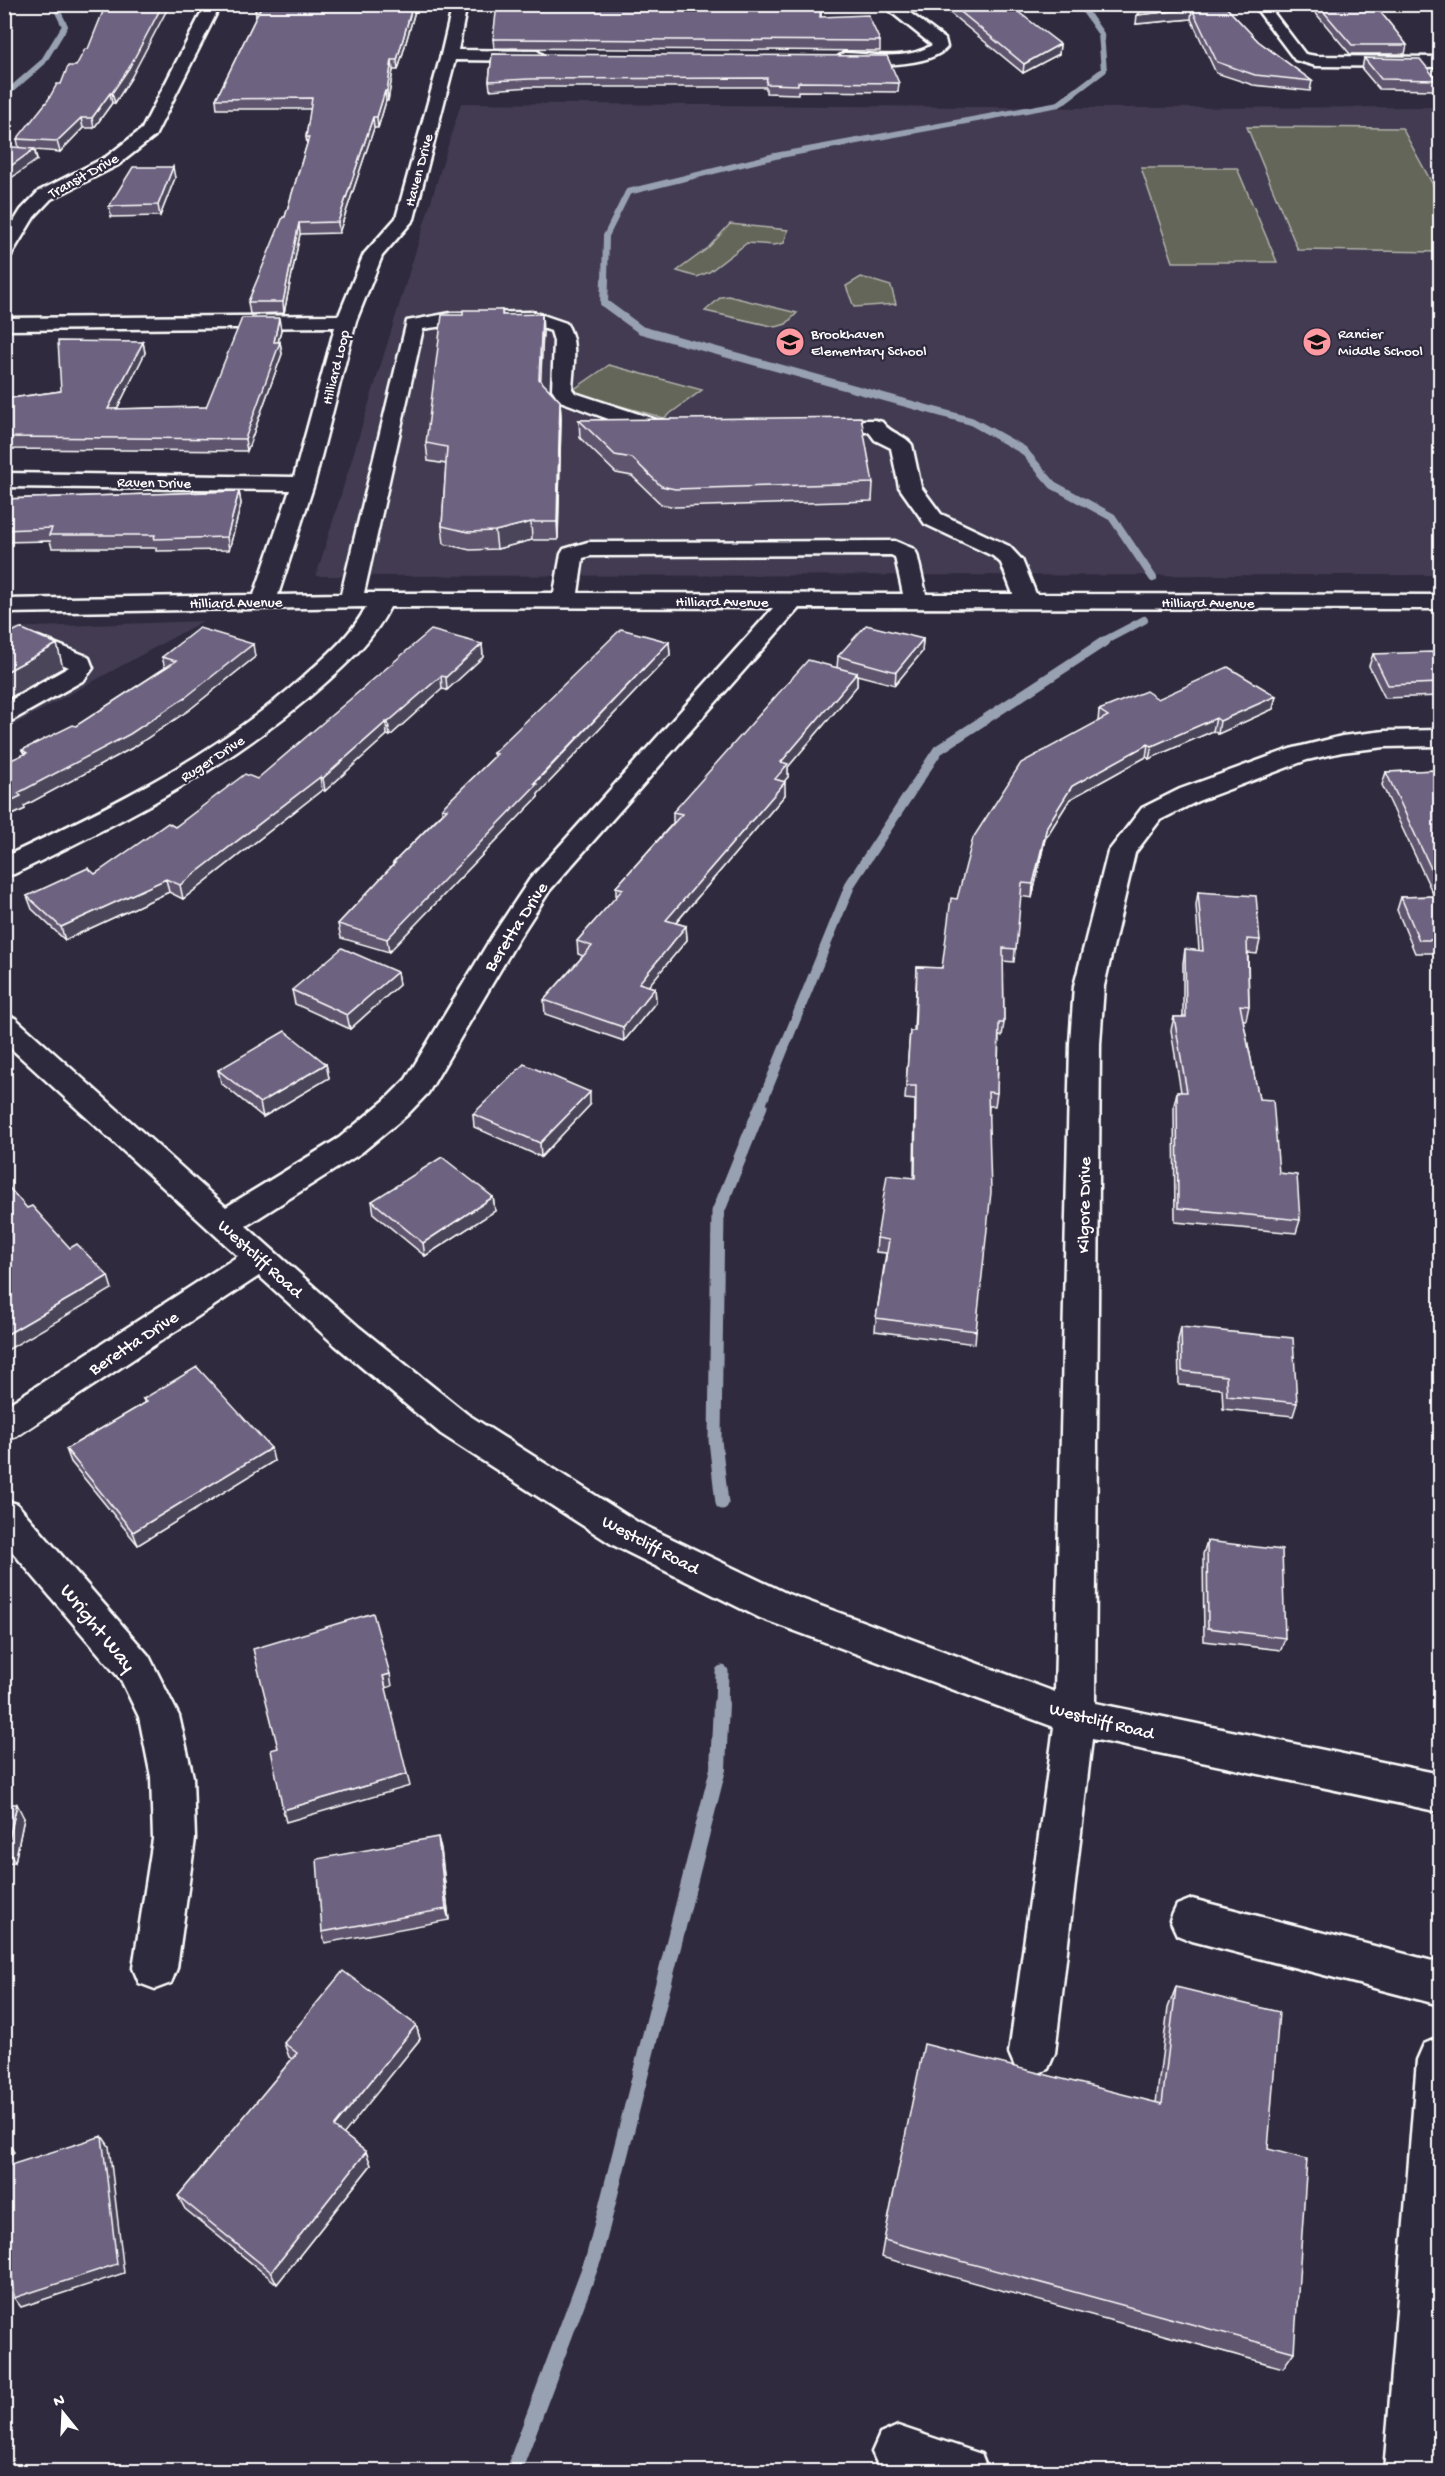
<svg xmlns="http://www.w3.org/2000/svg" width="1445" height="2476" font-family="'Gochi Hand',sans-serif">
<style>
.built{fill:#423b51}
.green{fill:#646658;stroke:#b2b2ac;stroke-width:1.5}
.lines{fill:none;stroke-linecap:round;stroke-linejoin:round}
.stream-far4{stroke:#98a1b2;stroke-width:6}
.stream-far3{stroke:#98a1b2;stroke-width:8}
.stream-far2{stroke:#98a1b2;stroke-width:10}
.stream-far1{stroke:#98a1b2;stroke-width:13}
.stream{stroke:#98a1b2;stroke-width:16}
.minor-casing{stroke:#fff;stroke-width:5}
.minor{fill:#2f2a3d;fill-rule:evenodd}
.wall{fill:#5e546e;stroke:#fff;stroke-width:1.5}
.shaded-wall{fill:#4c455a;stroke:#fff;stroke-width:1.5}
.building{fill:#6d6280;stroke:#fff;stroke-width:1.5}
.labels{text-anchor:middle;stroke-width:4.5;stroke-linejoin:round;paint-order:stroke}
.far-street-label{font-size:15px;fill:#fff;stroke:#2f2a3d}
.far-poi-label{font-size:15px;fill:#fff;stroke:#2f2a3d;text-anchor:start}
.street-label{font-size:18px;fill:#fff;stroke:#2f2a3d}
.near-street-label{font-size:21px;fill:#fff;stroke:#2f2a3d}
</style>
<rect width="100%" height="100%" fill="#2f2a3d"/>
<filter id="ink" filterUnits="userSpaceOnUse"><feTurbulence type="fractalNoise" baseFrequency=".0167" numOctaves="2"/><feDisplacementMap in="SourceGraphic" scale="12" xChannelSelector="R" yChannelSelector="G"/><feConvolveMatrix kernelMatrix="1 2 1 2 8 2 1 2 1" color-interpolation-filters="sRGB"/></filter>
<g filter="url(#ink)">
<!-- built -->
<path class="built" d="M461,103L1110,108L1440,107V575L316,576Z
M203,621L5,730V628Z"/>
<!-- green -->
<path class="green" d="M1247,127L1402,128L1440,198V252L1298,250Z
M1141,168H1237L1277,262H1173Z
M730,224L788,230L784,243L774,245L747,243L709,272L697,277L677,271L708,248Z
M861,277L891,286L896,304L854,307L846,286Z
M728,296L797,313L786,324L776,327L705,311L721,297Z
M609,365L702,390L664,418L570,392Z"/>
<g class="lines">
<!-- stream-far4 -->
<path class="stream-far4" d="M4,96L43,62L65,26L54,4
M605,281L606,236L628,192L775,156L1059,104L1104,70L1101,34L1080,4"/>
<!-- stream-far3 -->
<path class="stream-far3" d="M605,280L604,303L641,330L971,421L1023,450L1053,485L1112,517L1153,578
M1102,642L1144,620"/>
<!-- stream-far2 -->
<path class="stream-far2" d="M760,1107L851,883L938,750L1105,641"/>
<!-- stream-far1 -->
<path class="stream-far1" d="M722,1503L715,1440L718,1212L761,1106
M721,1706L722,1672"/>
<!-- stream -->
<path class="stream" d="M513,2472L594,2257L718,1769L721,1704"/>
<!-- minor casing -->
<g class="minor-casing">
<path id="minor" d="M206,4H221L155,136L118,165L51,199L34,217L10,257L4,258V237L21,210L39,191L106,157L142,129Z
M453,4H467L458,50L537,51L545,56L537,61L455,60L414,219L382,256L356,321L314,484L278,595L341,594L407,321L451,313L534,312L566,323C579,341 573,368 572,389L575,393L657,420L684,422L687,426L684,430C648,439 595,413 560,401L552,389L554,341L551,331C514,317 461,323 423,329L364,593H554L561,554L564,549L588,542L895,541L914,549L917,554L926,594H1013L1001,563L993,556L925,524L899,487L891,448L875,440L869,432H819L812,430L809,426L812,422L819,420H875L882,422C892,435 904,434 912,445L921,487L941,514L1009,546L1022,560L1036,594L1440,595V609L799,608L550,890L519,938L428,1093L407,1115L361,1153L246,1226L359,1327L467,1414L639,1523L788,1594L1055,1692L1070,1044L1074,986L1108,852L1142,808L1180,789L1290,749L1342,736L1385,731L1440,730V746L1385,747L1342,752L1307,760L1198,801L1160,820L1135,853L1104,986L1100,1044L1095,1703L1440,1774V1812L1092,1739L1055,2053L1048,2069L1032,2076L1016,2069L1009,2053L1054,1727L760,1618L613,1545L441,1434L335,1345L259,1276L17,1436L4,1440V1407L238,1256L4,1042V1015L15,1018L226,1207L339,1138L385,1100L406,1079L491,938L530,879L773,608L390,607C374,639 348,663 322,686C230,768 123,821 14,874L4,876V857C110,807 214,756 302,678C325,657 351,636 366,607L4,613V599L254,595L290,490L4,487V473L294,477L335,327L4,330V318L339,315L364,254L396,218L441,55ZM891,555L895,557L903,594L578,593L583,558L590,556Z
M881,4H898L945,39L947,47C930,68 863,67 839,61L836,58L844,53C872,54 907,61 932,45Z
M1265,7L1270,8L1305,54L1316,56L1440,57V67L1316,66L1295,60L1258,11Z
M4,634L39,637L84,655L89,658L93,668L84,680L13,720L4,722V704L69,667L26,649L4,648Z
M4,1500L17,1504L149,1656L179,1716L193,1777L195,1839L177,1968L171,1983L155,1989L139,1983L133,1968L153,1839L151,1777L139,1717L121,1680L4,1542Z
M1192,1899L1440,1963V2005L1192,1941L1177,1935L1170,1920L1177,1905Z
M1440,2037V2399L1436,2472H1384L1417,2060L1424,2044Z
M898,2426L981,2454L988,2472L880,2470L872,2452L880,2434Z"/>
</g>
<!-- minor -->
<use href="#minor" class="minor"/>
</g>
<!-- wall -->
<path class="wall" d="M258,4H417L398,70H393L388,101H386L378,128H374L339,233L300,234L284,313L250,314L248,302L285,217L307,144L306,137L311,109H217L216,99L256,17L255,9Z
M822,4L821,17L880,41V51L494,48L493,39Z
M939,4H1004L1060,44L1059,54L1023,73Z
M1149,4H1223L1258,41L1312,81L1310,91L1253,85L1216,73L1191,19L1136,24Z
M1308,4H1374L1407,45L1405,54H1350Z
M492,54L899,83L898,92L798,91V94L766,93V87H530L490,90L489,81Z
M1364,58L1437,80L1434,90L1379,89L1362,69Z
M131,78L115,103H112L94,128H83L60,152L35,150L37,160L19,148L17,139Z
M175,178L160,216L111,217L109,206Z
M502,310V314L543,331L540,381L560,401L561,418L558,540H532L497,549L470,550L444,544L442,526L446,464L428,461L426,443L463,315Z
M281,330L278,342H280L282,354L247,451L4,449V399L61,391L143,342L145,353L117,409L206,407Z
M579,420L873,483L872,501L675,507L661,504L632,476L616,473L580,438Z
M239,491L241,504L229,550L156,551V548H52L50,541L4,542V499Z
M923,639L922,652L895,685L857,675V686L788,767V777L784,781L785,795L676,923L686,926L687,940L648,986L655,988L656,1002L624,1041L545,1014L544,1000L583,956L578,954L577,941L616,897V887L673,823V812L837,668L838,656Z
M669,642L670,655L538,794V797L389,952L341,938L338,924L393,865V863L442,813V808L494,757L493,753Z
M482,644L483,657L447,690L442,689L390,736L387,735L325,791L322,790L183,899L169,892L65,940L32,909L27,896L95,874L257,779Z
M1373,654L1440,668V696L1385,698L1369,666Z
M162,657H255L189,710L134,747L24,806L25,809L4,819L24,754L22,750L76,726L165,668Z
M1276,696L1273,709L1218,734L1213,731L1149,759L1146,757L1070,799L1045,839L1032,898L1020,896L1014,962L1003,961L1004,1023L1002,1036H999L997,1093L995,1106H989L976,1331L975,1344L875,1331L876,1318L886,1253L876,1252L877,1238L914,1178L915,1100L905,1099L910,1031H914L917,967L942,968L957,899L1098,722L1099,710L1158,699Z
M1440,770V953H1415L1397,910L1401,897L1434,896L1382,785L1386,772Z
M1198,892L1260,940L1257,954L1248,953L1249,1006L1246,1020H1243L1259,1099L1279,1173L1300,1220L1296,1233L1175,1222L1174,1105L1177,1092H1181L1171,1030L1174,1017H1183V963L1185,949L1199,951L1196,905Z
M397,972L399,985L350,1029L295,1004L292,990Z
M326,1064L329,1078L263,1117L221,1083L218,1070Z
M590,1105L541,1157L474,1127L473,1114Z
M493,1197L495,1211L425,1256L374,1214L372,1201Z
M1181,1327L1297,1403L1293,1416L1223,1409L1222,1389L1179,1385L1178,1340Z
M143,1399L274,1461L138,1545L71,1462L66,1449L145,1403Z
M1207,1541L1285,1638L1281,1650L1204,1641L1203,1554Z
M4,1804L24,1818L15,1862L4,1863Z
M441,1849L449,1920L325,1943L322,1932Z
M1176,1987L1268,2149L1294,2352L1283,2368L881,2257L884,2240L1156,2103L1168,2008Z
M416,2025L420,2039L343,2134L366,2152L371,2165L277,2284L185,2209L178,2196L292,2059L289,2057L284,2043Z"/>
<!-- shaded-wall -->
<path class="shaded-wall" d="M163,4H170L131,78L115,103L112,93Z
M413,4H417L398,70L397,60Z
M1192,9L1191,19L1136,24L1137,15Z
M1060,44L1059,54L1023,73L1024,64Z
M392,60L393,70L388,101L387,91Z
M385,91L386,101L378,128L377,117Z
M110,93L112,103L94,128L92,118Z
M373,117L374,128L339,233L338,222Z
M81,118L83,128L60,152L57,141Z
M34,149L37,160L4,183V171Z
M173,167L175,178L160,216L158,205Z
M299,223L300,234L284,313L283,302Z
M542,314L543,331L540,397L539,379Z
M279,318L281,330L276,351L280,342L282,354L247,451L245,439L274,342Z
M143,342L145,353L111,421L108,409Z
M560,401L561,418L558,540L557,522Z
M239,491L241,504L229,550L227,537Z
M531,522L532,540L497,549L495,531Z
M923,639L922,652L895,685L896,672Z
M669,642L670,655L538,794V797L389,952L387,939Z
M57,644L63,668L4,701V673Z
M253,644L255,657L189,710L134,747L24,806L25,809L4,819V804L18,793Z
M482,644L483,657L447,690L446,677Z
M857,673V686L788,767V777L775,792V779L781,762Z
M441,676L442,689L390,736L388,722Z
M1276,696L1273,709L1218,734L1220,721Z
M1216,718L1213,731L1149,759L1152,746Z
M386,722L387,735L325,791L323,778Z
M1148,744L1146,757L1070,799L1045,839L1032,898L1033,884L1047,826L1072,786Z
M320,777L322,790L183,899L180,885Z
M785,782V795L667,933L666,920Z
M166,879L169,892L65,940L61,927Z
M686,926L687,940L640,996L639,983Z
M397,972L399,985L350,1029L347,1015Z
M655,988L656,1002L624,1041L623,1027Z
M326,1064L329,1078L263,1117L260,1103Z
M590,1092V1105L541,1157L540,1143Z
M493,1197L495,1211L425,1256L423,1243Z
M108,1276L112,1289L4,1352V1336Z
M271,1448L274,1461L138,1545L133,1532Z
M390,1674L392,1686L386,1688L383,1676Z
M4,1681L9,1691L4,1706Z
M407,1774L410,1786L286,1822L283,1810Z
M17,1804L24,1818L15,1862L7,1848Z
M438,1837L441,1849L449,1920L446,1909Z
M416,2025L420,2039L339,2140L334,2127Z
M102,2136L109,2146L124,2273L21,2307L14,2298Z
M7,2142L14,2152L4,2160V2144Z
M366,2152L371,2165L277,2284L271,2272Z"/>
<!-- building -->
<path class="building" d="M106,4H163L129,68L112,93H110L92,118H81L57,141L17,139L48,100L57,84H61L68,66H76L85,49H88Z
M258,4H413L397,60H392L387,91H385L377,117H373L338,222L299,223L283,302H248L283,217H285L309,137H306L312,98L216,99L260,9H255Z
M497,4H821L820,17L868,15L880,41L493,39Z
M951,4H1004L1014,11H1017L1060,44L1024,64Z
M1149,4H1223L1258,41L1312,81L1255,75L1217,62L1192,9L1137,15Z
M1317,4H1374L1407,45H1352Z
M492,54L887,56L899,83L798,82V85L766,84L767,78L530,79L489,81Z
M1364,58L1420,59L1437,80L1381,79Z
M4,146L34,149L4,171Z
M133,167H173L158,205L109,206Z
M463,310H502V315L542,314L539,379L560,401L557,522H531L495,531L468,532L442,526L447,447L426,443L442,315H463Z
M242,318H279L274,342H280L245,439L4,437V399L61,391L58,341L143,342L108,409L206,407Z
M861,417L873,483L675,489L661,486L632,458L615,455L579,420Z
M239,491L227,537L154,539L155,535H49L52,528L4,530V499Z
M866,625L923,639L896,672L838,656Z
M20,628L57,644L4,673V636Z
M199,628L253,644L186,697L130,734L18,793L21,796L4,804V763L27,753L22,750L73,725L76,726L176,661L162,657Z
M621,629L669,642L534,783L537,784L387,939L338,924L395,863H393L447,809L442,808L497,754L493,753Z
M431,630L482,644L446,677L441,676L388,722H386L323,778L320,777L180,885L166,879L61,927L27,896L88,868L95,874L168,823L175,827L245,774L257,779Z
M1432,652L1440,668V683L1388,685L1373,654Z
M808,660L857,673L781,762L788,764L775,779L785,782L666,920L686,926L639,983L655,988L623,1027L544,1000L592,946L577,941L623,889L616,887L682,814L673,812Z
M1228,667L1276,696L1220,721L1216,718L1152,746L1148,744L1072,786L1047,826L1033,884L1022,883L1016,949L1003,948L1004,1023H999L997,1093L988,1092L991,1192L976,1331L876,1318L889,1240L877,1238L887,1175L915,1178L916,1086H906L910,1031H915L917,967L942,968L951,898L957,899L973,838L1021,763L1108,716L1099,710L1146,691L1158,699Z
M1440,770V888L1386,772Z
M1198,892L1256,896L1260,940L1247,939L1249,1006L1240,1005L1259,1099L1273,1100L1279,1173L1297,1175L1300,1220L1178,1208L1177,1092H1187L1174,1017H1186L1185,949L1203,951Z
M1440,896V940H1419L1401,897Z
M342,948L397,972L347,1015L292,990Z
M285,1031L326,1064L260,1103L218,1070Z
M524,1064L590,1092L540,1143L473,1114Z
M442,1157L493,1197L423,1243L372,1201Z
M4,1182L27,1208L32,1206L70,1248L77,1244L108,1276L4,1336Z
M1181,1327L1293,1338L1297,1403L1227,1396L1226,1376L1182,1371Z
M197,1367L271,1448L133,1532L66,1449L147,1402L143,1399Z
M1207,1541L1282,1550L1285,1638L1208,1628Z
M373,1613L390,1674L383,1676L407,1774L283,1810L271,1750L278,1748L253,1649Z
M4,1804H17L7,1848H4Z
M438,1837L446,1909L322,1932L317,1859Z
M343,1971L416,2025L334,2127L366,2152L271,2272L178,2196L297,2053L284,2043Z
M1176,1987L1279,2012L1268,2149L1307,2159L1294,2352L884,2240L924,2044L1162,2104Z
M102,2136L117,2264L14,2298L4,2188V2167Z"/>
</g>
<!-- icons -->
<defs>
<g id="school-disc" transform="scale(1.5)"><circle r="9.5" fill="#ff9aa2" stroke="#2f2a3d"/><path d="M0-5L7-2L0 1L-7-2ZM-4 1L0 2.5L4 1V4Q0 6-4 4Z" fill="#111"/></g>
</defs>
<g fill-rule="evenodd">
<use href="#school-disc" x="790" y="342"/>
<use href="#school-disc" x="1317" y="342"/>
</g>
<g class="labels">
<!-- far-street labels -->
<g class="far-street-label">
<text transform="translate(418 170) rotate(-75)" y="5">Haven Drive</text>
<text transform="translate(83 175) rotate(-29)" y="5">Transit Drive</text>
<text transform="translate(335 367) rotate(-76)" y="5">Hilliard Loop</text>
<text transform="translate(154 482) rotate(1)" y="5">Raven Drive</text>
<text x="722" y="606">Hilliard Avenue</text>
<text transform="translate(236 602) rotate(-1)" y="5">Hilliard Avenue</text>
<text x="1208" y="607">Hilliard Avenue</text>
<text transform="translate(212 758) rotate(-33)" y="5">Ruger Drive</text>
</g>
<!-- far-poi labels -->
<g class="far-poi-label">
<text x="811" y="338">Brookhaven<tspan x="811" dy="17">Elementary School</tspan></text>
<text x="1338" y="338">Rancier<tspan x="1338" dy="17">Middle School</tspan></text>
</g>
<!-- street labels -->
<g class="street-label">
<text transform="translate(515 926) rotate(-57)" y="6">Beretta Drive</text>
<text transform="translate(1083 1205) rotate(-89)" y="6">Kilgore Drive</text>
<text transform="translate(261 1258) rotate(42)" y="6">Westcliff Road</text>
<text transform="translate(133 1342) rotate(-33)" y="6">Beretta Drive</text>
<text transform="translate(651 1544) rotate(28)" y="6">Westcliff Road</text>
<text transform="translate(1102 1720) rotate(14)" y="6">Westcliff Road</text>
</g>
<!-- near-street labels -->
<g class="near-street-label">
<text transform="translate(99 1627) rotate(51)" y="7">Wright Way</text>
</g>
</g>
<!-- margin -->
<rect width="1445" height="2476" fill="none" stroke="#2f2a3d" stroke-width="24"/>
<rect x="12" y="12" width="1421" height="2452" fill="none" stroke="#fff" stroke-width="2" filter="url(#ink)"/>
<!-- north arrow -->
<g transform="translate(63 2413) rotate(342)" stroke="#2f2a3d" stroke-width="4.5" paint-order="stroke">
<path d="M0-4.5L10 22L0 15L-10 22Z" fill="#ffffff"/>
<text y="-9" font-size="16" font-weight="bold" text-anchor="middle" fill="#ffffff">N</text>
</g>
</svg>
